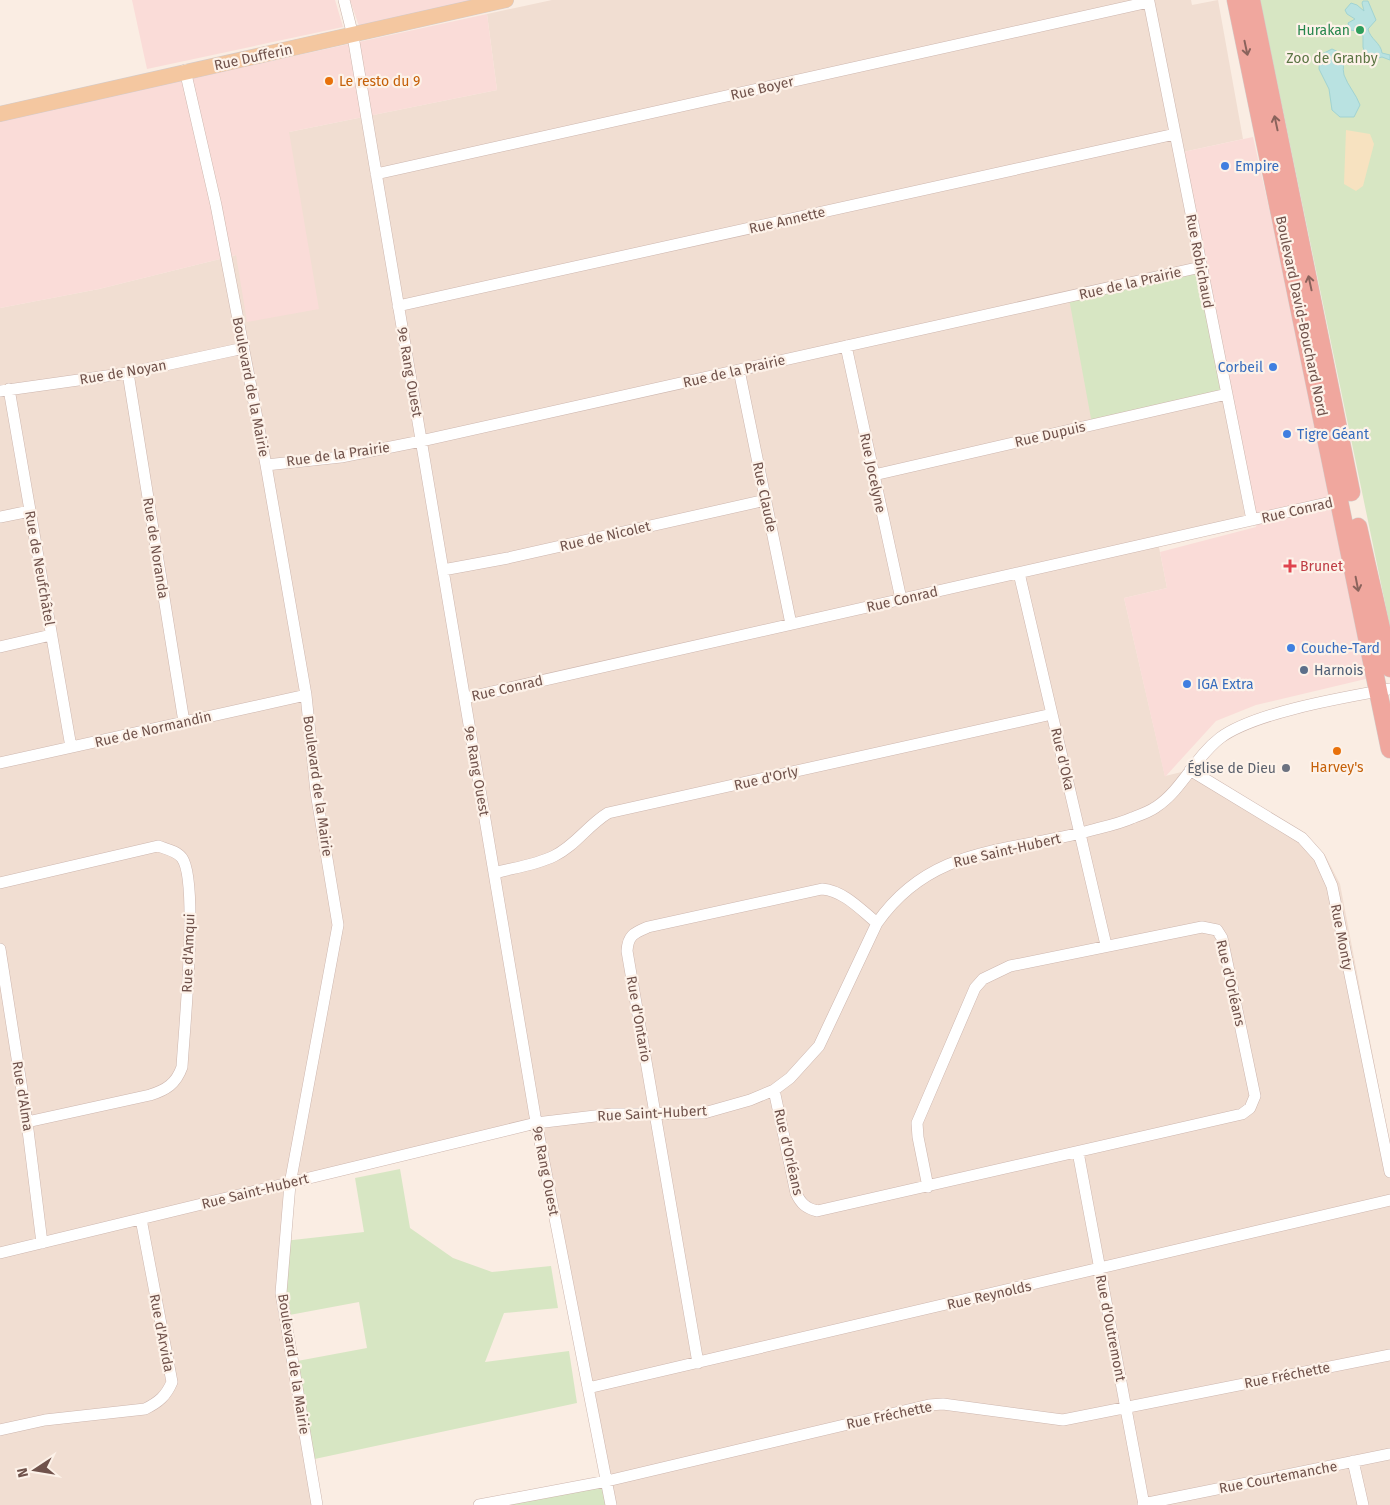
<svg xmlns="http://www.w3.org/2000/svg" width="1390" height="1505" font-family="'Fira Sans',sans-serif">
<style>
.residential{fill:#f1ded2}
.commercial{fill:#fadcd8}
.green{fill:#d7e6c3}
.sand{fill:#f7e2c0}
.water{fill:#b9e2e1;stroke:#a1d3d2}
.lines{fill:none;stroke-linecap:round;stroke-linejoin:round}
.minor-casing{stroke:#cdb6ae;stroke-width:12}
.major-casing{stroke:#d4cbc9;stroke-width:16}
.highway-casing{stroke:#d4cbc9;stroke-width:19}
.minor{stroke:#fff;stroke-width:11}
.major{stroke:#f4c7a0;stroke-width:15}
.highway{stroke:#f0a79e;stroke-width:18}
.oneway{stroke:#8a635c}
.leisure-dot{fill:#2e9e5b;stroke:#fdf2e9;stroke-width:2}
.food-dot{fill:#e8710a;stroke:#fdf2e9;stroke-width:2}
.shop-dot{fill:#3f7fe0;stroke:#fdf2e9;stroke-width:2}
.health-dot{fill:#e0444e;stroke:#fdf2e9;stroke-width:2}
.service-dot{fill:#5c6f8a;stroke:#fdf2e9;stroke-width:2}
.worship-dot{fill:#6b7280;stroke:#fdf2e9;stroke-width:2}
.labels{text-anchor:middle;stroke-width:4.5;stroke-linejoin:round;paint-order:stroke}
.leisure-label{font-size:14px;fill:#27864d;stroke:#fdf2e9;text-anchor:end}
.street-label{font-size:14px;fill:#70524b;stroke:#fdf2e9}
.park-label{font-size:14px;fill:#5b7544;stroke:#fdf2e9}
.food-label{font-size:14px;fill:#c56008;stroke:#fdf2e9;text-anchor:start}
.shop-label{font-size:14px;fill:#366cbe;stroke:#fdf2e9;text-anchor:start}
.health-label{font-size:14px;fill:#be3a42;stroke:#fdf2e9;text-anchor:start}
.service-label{font-size:14px;fill:#4e5e75;stroke:#fdf2e9;text-anchor:start}
.worship-label{font-size:14px;fill:#5b616d;stroke:#fdf2e9;text-anchor:end}
</style>
<rect width="100%" height="100%" fill="#faede3"/>
<!-- residential -->
<path class="residential" d="M552,0H1191L1192,5L1218,0L1243,139L1183,152L1222,396L1245,516L1157,537L1167,588L1124,598L1165,776L1190,770L1306,836L1325,855L1340,884L1390,1145V1505H609L536,1123L290,1184L281,1293L317,1505H0V308L99,289L236,255L289,132L497,90L487,14Z"/>
<!-- commercial -->
<path class="commercial" d="M132,0H335L343,27L147,69Z
M350,0H479L360,29Z
M487,14L497,90L289,132L319,309L247,322L236,255L99,289L0,308V120Z
M1253,137L1374,677L1256,705L1216,721L1165,777L1124,598L1167,588L1160,552L1256,527L1183,152Z"/>
<!-- green -->
<path class="green" d="M1260,0H1390V627Z
M1197,263L1222,396L1092,424L1068,293Z
M400,1169L410,1228L453,1258L492,1272L551,1266L558,1308L504,1313L485,1362L569,1351L577,1403L310,1460L292,1362L367,1348L359,1302L284,1316V1241L364,1232L355,1178Z
M607,1481L609,1505H479Z"/>
<!-- sand -->
<path class="sand" d="M1346,130L1370,134L1374,144L1363,186L1356,191L1344,184Z"/>
<!-- water -->
<path class="water" d="M1363,1H1368L1376,20L1368,29C1370,39 1381,43 1382,53L1390,55V60L1382,57L1367,61L1363,47V36L1357,31L1350,30L1348,23L1355,19L1347,14L1345,10L1351,3L1357,5L1364,11L1362,3Z
M1332,49L1343,54C1345,61 1342,68 1344,75C1348,86 1356,94 1360,105L1354,117H1340L1332,110L1329,89L1319,69L1320,55Z"/>
<g class="lines">
<!-- minor casing -->
<g class="minor-casing">
<path id="minor" d="M344,0L353,36L535,1116L611,1505
M185,70L216,205L266,465L306,695L316,792L338,925L290,1184L281,1293L317,1505
M376,174L1149,2L1252,520
M398,306L1175,134
M846,346L901,599
M739,370L791,624
M128,373L184,722
M9,389L71,747
M0,391L128,373L244,348
M266,465L341,457L421,441L1201,267
M874,475L1227,394
M0,517L30,511
M443,570L508,558L766,500
M1019,573L1106,945
M0,647L51,635
M465,698L1340,500
M0,763L306,695
M1190,770L1302,838L1319,857L1332,886L1390,1172
M494,873C513,868 536,865 554,856C575,846 588,825 608,813L1052,714
M0,883L158,846C166,849 177,851 182,858C199,881 184,1031 182,1067C176,1084 166,1090 150,1095L27,1122
M0,949L27,1122L42,1243
M774,1090L796,1193C801,1204 806,1208 817,1211L1242,1114L1250,1108L1255,1096L1222,938L1217,930L1202,927L1010,966L983,979L975,988L917,1123L918,1137L928,1187
M1078,1152L1144,1505
M0,1253L536,1123L612,1114L704,1113L750,1100L774,1090L790,1078L819,1046L877,923C933,843 1012,853 1096,829C1108,826 1121,823 1132,818C1140,815 1149,812 1156,807C1182,790 1195,757 1220,738C1255,712 1346,697 1390,689
M698,1363L627,951C628,935 634,933 648,927L822,889C844,891 860,909 877,923
M588,1388L1390,1200
M0,1430L45,1420L145,1409C159,1402 166,1396 172,1382L141,1219
M1353,1461L1363,1505
M1143,1504L1390,1454
M479,1505L607,1481L929,1405L943,1404L1063,1420L1390,1355"/>
</g>
<!-- major casing -->
<g class="major-casing">
<path id="major" d="M0,114L506,0"/>
</g>
<!-- highway casing -->
<g class="highway-casing">
<path id="highway" d="M1236,0L1390,749
M1251,0L1351,492
M1358,527L1390,668"/>
</g>
<!-- minor -->
<use href="#minor" class="minor"/>
<!-- major -->
<use href="#major" class="major"/>
<!-- highway -->
<use href="#highway" class="highway"/>
</g>
<!-- one-way arrows -->
<defs><path id="oneway-shaft" d="M-6 0H5M1.5-3L5.5 0L1.5 3" fill="none" stroke-width="1.6" stroke-linecap="round" stroke-linejoin="round" transform="scale(1.25)"/></defs>
<g class="oneway">
<use href="#oneway-shaft" transform="translate(1246 48) rotate(78)"/>
<use href="#oneway-shaft" transform="translate(1276 123) rotate(-102)"/>
<use href="#oneway-shaft" transform="translate(1310 283) rotate(-102)"/>
<use href="#oneway-shaft" transform="translate(1357 584) rotate(79)"/>
</g>
<!-- markers -->
<circle class="leisure-dot" cx="1360" cy="30" r="5"/>
<g class="food-dot">
<circle cx="329" cy="81" r="5"/>
<circle cx="1337" cy="751" r="5"/>
</g>
<g class="shop-dot">
<circle cx="1225" cy="166" r="5"/>
<circle cx="1273" cy="367" r="5"/>
<circle cx="1287" cy="434" r="5"/>
<circle cx="1291" cy="648" r="5"/>
<circle cx="1187" cy="684" r="5"/>
</g>
<path class="health-dot" d="M1287.5 558.5h5v5h5v5h-5v5h-5v-5h-5v-5h5z"/>
<circle class="service-dot" cx="1304" cy="670" r="5"/>
<circle class="worship-dot" cx="1286" cy="768" r="5"/>
<g class="labels">
<!-- leisure labels -->
<g class="leisure-label">
<text x="1350" y="35">Hurakan</text>
</g>
<!-- street labels -->
<g class="street-label">
<text transform="translate(253 57) rotate(-12)" y="5">Rue Dufferin</text>
<text transform="translate(762 88) rotate(-13)" y="5">Rue Boyer</text>
<text transform="translate(787 220) rotate(-13)" y="5">Rue Annette</text>
<text transform="translate(1200 261) rotate(79)" y="5">Rue Robichaud</text>
<text transform="translate(1130 283) rotate(-13)" y="5">Rue de la Prairie</text>
<text transform="translate(1302 316) rotate(78)" y="5">Boulevard David-Bouchard Nord</text>
<text transform="translate(734 371) rotate(-13)" y="5">Rue de la Prairie</text>
<text transform="translate(123 372) rotate(-10)" y="5">Rue de Noyan</text>
<text transform="translate(410 372) rotate(80)" y="5">9e Rang Ouest</text>
<text transform="translate(251 387) rotate(79)" y="5">Boulevard de la Mairie</text>
<text transform="translate(1050 434) rotate(-13)" y="5">Rue Dupuis</text>
<text transform="translate(338 454) rotate(-8)" y="5">Rue de la Prairie</text>
<text transform="translate(873 473) rotate(78)" y="5">Rue Jocelyne</text>
<text transform="translate(765 497) rotate(78)" y="5">Rue Claude</text>
<text transform="translate(1297 510) rotate(-13)" y="5">Rue Conrad</text>
<text transform="translate(605 536) rotate(-13)" y="5">Rue de Nicolet</text>
<text transform="translate(156 548) rotate(81)" y="5">Rue de Noranda</text>
<text transform="translate(40 568) rotate(80)" y="5">Rue de Neufchâtel</text>
<text transform="translate(902 599) rotate(-13)" y="5">Rue Conrad</text>
<text transform="translate(507 688) rotate(-13)" y="5">Rue Conrad</text>
<text transform="translate(153 729) rotate(-13)" y="5">Rue de Normandin</text>
<text transform="translate(1063 759) rotate(77)" y="5">Rue d'Oka</text>
<text transform="translate(477 771) rotate(80)" y="5">9e Rang Ouest</text>
<text transform="translate(766 778) rotate(-13)" y="5">Rue d'Orly</text>
<text transform="translate(318 786) rotate(82)" y="5">Boulevard de la Mairie</text>
<text transform="translate(1007 850) rotate(-13)" y="5">Rue Saint-Hubert</text>
<text transform="translate(1342 937) rotate(79)" y="5">Rue Monty</text>
<text transform="translate(188 953) rotate(-88)" y="5">Rue d'Amqui</text>
<text transform="translate(1231 983) rotate(77)" y="5">Rue d'Orléans</text>
<text transform="translate(639 1019) rotate(80)" y="5">Rue d'Ontario</text>
<text transform="translate(23 1096) rotate(81)" y="5">Rue d'Alma</text>
<text transform="translate(652 1113) rotate(-3)" y="5">Rue Saint-Hubert</text>
<text transform="translate(789 1152) rotate(77)" y="5">Rue d'Orléans</text>
<text transform="translate(546 1171) rotate(79)" y="5">9e Rang Ouest</text>
<text transform="translate(255 1191) rotate(-14)" y="5">Rue Saint-Hubert</text>
<text transform="translate(989 1295) rotate(-13)" y="5">Rue Reynolds</text>
<text transform="translate(1111 1328) rotate(79)" y="5">Rue d'Outremont</text>
<text transform="translate(162 1333) rotate(79)" y="5">Rue d'Arvida</text>
<text transform="translate(294 1364) rotate(81)" y="5">Boulevard de la Mairie</text>
<text transform="translate(1287 1375) rotate(-11)" y="5">Rue Fréchette</text>
<text transform="translate(889 1415) rotate(-12)" y="5">Rue Fréchette</text>
<text transform="translate(1278 1477) rotate(-11)" y="5">Rue Courtemanche</text>
</g>
<!-- park labels -->
<g class="park-label">
<text x="1332" y="63">Zoo de Granby</text>
</g>
<!-- food labels -->
<g class="food-label">
<text x="339" y="86">Le resto du 9</text>
<text x="1337" y="772" text-anchor="middle">Harvey's</text>
</g>
<!-- shop labels -->
<g class="shop-label">
<text x="1235" y="171">Empire</text>
<text x="1263" y="372" text-anchor="end">Corbeil</text>
<text x="1297" y="439">Tigre Géant</text>
<text x="1301" y="653">Couche-Tard</text>
<text x="1197" y="689">IGA Extra</text>
</g>
<!-- health labels -->
<g class="health-label">
<text x="1300" y="571">Brunet</text>
</g>
<!-- service labels -->
<g class="service-label">
<text x="1314" y="675">Harnois</text>
</g>
<!-- worship labels -->
<g class="worship-label">
<text x="1276" y="773">Église de Dieu</text>
</g>
</g>
<!-- north arrow -->
<g transform="translate(35 1470) rotate(258)" stroke="#fdf2e9" stroke-width="4" paint-order="stroke">
<path d="M0-4L9 19L0 12L-9 19Z" fill="#70524b"/>
<text y="-8" font-size="14" font-weight="bold" text-anchor="middle" fill="#70524b">N</text>
</g>
</svg>
